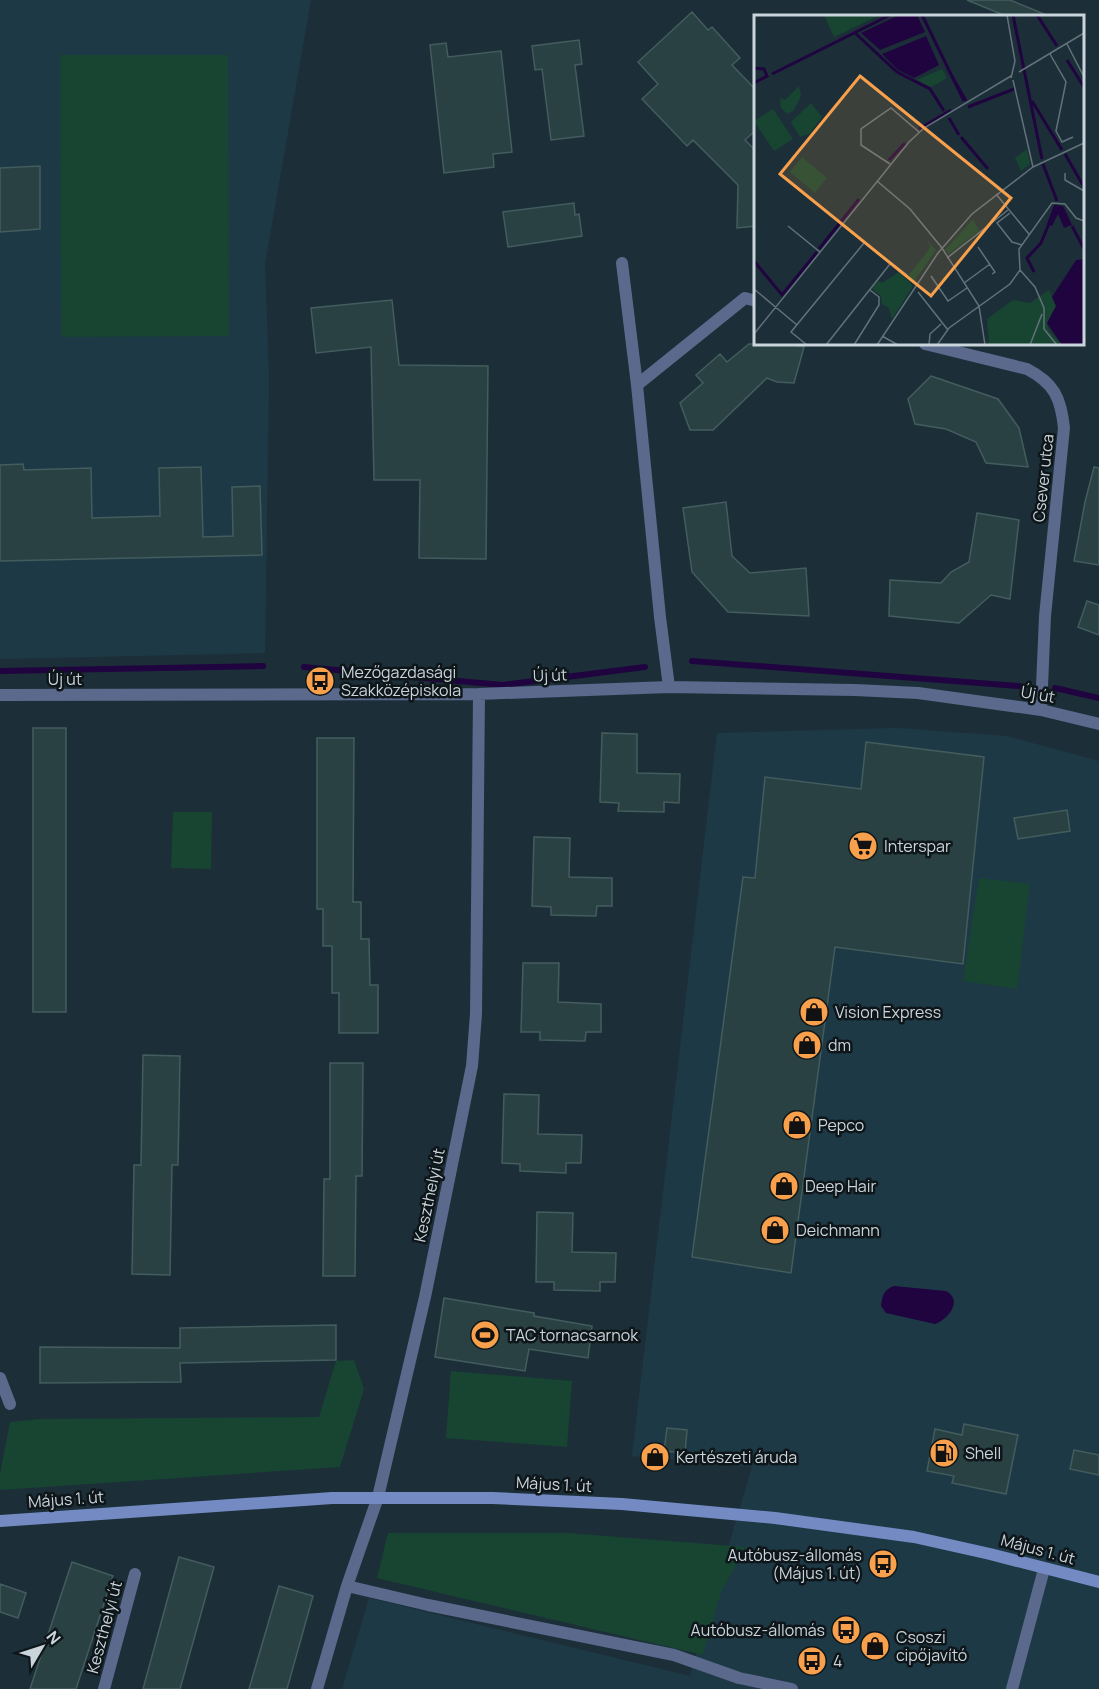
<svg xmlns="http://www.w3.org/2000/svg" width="1099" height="1689" font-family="Manrope,sans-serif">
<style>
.built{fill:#1e3946}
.green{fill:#174532}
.water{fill:#20043f}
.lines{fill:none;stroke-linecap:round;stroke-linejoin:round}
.stream{stroke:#20043f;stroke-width:6}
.building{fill:#294142;stroke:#435c5d;stroke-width:1.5}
.street{stroke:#5a698c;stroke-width:12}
.secondary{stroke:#738bc2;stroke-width:12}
.labels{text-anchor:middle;stroke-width:5;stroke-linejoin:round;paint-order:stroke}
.street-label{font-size:16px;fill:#cad5db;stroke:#0e161a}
.poi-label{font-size:16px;fill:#cad5db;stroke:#0e161a;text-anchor:start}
.inset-river{fill:none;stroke:#20043f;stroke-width:3}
.inset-road{fill:none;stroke:#62717a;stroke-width:1.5}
.view{fill:#f8a04b;fill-opacity:0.15;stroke:#f8a04b;stroke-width:3}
.inset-edge{fill:none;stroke:#cad5db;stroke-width:3}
</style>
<rect width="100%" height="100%" fill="#1c2f39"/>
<!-- built -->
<path class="built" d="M0,0H311L265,264L269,379L265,653L0,659Z
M897,728L1007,736L1099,761V1689H342L369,1598L690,1676L752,1467L632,1456L717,733Z"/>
<!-- green -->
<path class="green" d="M60,55H228L229,336L61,337Z
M173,812H212L211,869L171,868Z
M979,878L1030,884L1017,989L963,981Z
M354,1360L364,1389L340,1467L0,1490V1474L10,1422L41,1419L319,1417L336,1361Z
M451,1371L572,1381L567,1447L446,1438Z
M388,1533H567L746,1547L721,1592L703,1655L377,1578Z"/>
<!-- water -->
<path class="water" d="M894,1286L946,1291C963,1300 949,1319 935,1324L886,1313L881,1306C882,1295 884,1290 894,1286Z"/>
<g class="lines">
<!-- stream -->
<path class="stream" d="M692,661L1019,686
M304,667L359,672
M0,671L263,666
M391,675L503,685L645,667
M1055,688L1099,698"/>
</g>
<!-- building -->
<path class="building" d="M967,0H1010L1049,16H1006Z
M692,12L708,30L712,27L740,58L732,65L756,90V130L745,140L756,151V226L737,228L738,185L693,140L687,146L642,99L658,84L638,62Z
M579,40L582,64L575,65L584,136L551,140L542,69L535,70L532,46Z
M446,43L448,57L501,51L512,152L493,154L494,167L444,173L430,45Z
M40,166V229L0,232V168Z
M574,203L575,215L579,214L582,236L508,247L503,212Z
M392,300L399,365L488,366L486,559L419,558L420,480H374L371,347L316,353L311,308Z
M749,344H790L804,347L794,383L777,382L767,378L713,430H690L680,403L703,383L696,375L720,354L727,362Z
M931,376L998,399L1019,428L1028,467L986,463L976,442L946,429L915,424L908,399Z
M23,464L24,470L91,468L92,518L160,516L159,468L201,467L203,537L233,536L232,487L260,486L262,555L0,561V465Z
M1094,467L1099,468V565L1074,561L1085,502Z
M726,502L732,556L750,573L806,568L809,616L728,612L692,572L683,508Z
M977,513L1019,520L1010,599L991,595L959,623L889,616L890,580L941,583L951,572L969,562Z
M1087,601L1099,605V635L1078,627Z
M33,728H66V1012H33Z
M602,733L637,734V773L680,774L679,803L664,802V812L618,811L619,803L600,802Z
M317,738H354L353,902H361V939H369L370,985H378V1033H339V993H332V946H323V909H317Z
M866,742L984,757L963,964L835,947L791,1273L692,1257L743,877L755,878L765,777L861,789Z
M1067,810L1070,831L1018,839L1014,818Z
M534,837L570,838L569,877L612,878V906H597L596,916L551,915V907L532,906Z
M523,963H559L558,1002L601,1004V1032H586L585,1041L540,1040V1032H521Z
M143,1055L180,1056L178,1165H172L170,1275L132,1274L134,1165H141Z
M330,1063H363L362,1176H356L355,1276H323L324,1179H330Z
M504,1094L539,1095L538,1134L582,1135L581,1163H566V1173L520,1171V1164L502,1163Z
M537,1212L573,1213L572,1252L616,1253L615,1282H600V1291L554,1290V1282H536Z
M444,1298L534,1313V1316L592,1326L588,1358L529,1349L525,1371L435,1357Z
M336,1325V1360L180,1363L181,1382L40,1383V1347L180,1348V1328Z
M964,1424L1018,1435L1006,1494L952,1483L954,1476L927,1471L935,1429L962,1435Z
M667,1428L687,1430L685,1453L664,1451Z
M1074,1450L1099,1455V1475L1070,1469Z
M179,1557L214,1567L180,1689H143Z
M72,1562L113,1576L76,1689H30Z
M0,1584L26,1593L18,1618L0,1612Z
M279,1586L313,1596L287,1689H249Z"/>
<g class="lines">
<!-- street -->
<path class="street" d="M622,263L637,385
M925,344L1027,369C1054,383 1061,398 1064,428L1045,616L1041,710
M669,687L660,617L637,385L745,298L756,301
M0,695L479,694L669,687L855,690L918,693L1041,710L1099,724
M0,1378L10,1404
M347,1586L428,1605L674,1655L739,1678L792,1689
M104,1689L135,1574
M317,1689L347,1586L378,1497L425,1297L472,1066L476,1014L479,694
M1012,1689L1044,1569"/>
<!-- secondary -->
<path class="secondary" d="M0,1521L332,1498H493L622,1504L775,1518L914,1537L990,1554L1099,1582"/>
</g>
<!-- icons -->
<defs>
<g id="bus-disc" transform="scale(1.5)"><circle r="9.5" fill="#f8a04b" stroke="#0e161a"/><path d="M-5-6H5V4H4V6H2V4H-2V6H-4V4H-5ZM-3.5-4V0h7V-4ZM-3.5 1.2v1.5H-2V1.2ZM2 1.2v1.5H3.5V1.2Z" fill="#111"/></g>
<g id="supermarket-disc" transform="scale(1.5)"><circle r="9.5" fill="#f8a04b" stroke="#0e161a"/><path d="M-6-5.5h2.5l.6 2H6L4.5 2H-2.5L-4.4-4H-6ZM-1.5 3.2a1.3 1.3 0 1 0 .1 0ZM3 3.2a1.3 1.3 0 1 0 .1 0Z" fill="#111"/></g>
<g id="shop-disc" transform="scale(1.5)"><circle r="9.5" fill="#f8a04b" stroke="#0e161a"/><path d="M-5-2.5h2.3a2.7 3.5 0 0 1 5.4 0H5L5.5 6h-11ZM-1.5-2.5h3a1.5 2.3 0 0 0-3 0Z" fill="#111"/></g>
<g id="stadium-disc" transform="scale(1.5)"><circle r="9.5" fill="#f8a04b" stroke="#0e161a"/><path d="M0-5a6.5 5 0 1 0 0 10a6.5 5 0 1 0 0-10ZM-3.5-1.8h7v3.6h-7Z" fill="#111"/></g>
<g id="fuel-disc" transform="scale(1.5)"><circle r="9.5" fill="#f8a04b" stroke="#0e161a"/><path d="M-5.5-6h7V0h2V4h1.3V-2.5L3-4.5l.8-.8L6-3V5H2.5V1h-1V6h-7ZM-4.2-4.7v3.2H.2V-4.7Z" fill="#111"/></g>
</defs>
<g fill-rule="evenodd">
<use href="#bus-disc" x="320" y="681"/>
<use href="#supermarket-disc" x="863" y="846"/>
<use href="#shop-disc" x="814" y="1012"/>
<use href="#shop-disc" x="807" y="1045"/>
<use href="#shop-disc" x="797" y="1125"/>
<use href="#shop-disc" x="784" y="1186"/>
<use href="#shop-disc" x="775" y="1230"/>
<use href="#stadium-disc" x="485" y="1335"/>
<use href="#fuel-disc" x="944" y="1453"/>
<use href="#shop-disc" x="655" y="1457"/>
<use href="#bus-disc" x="883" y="1564"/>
<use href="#bus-disc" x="846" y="1630"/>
<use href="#shop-disc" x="875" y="1646"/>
<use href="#bus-disc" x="812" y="1661"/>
</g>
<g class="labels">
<!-- street labels -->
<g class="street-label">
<text transform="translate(1043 478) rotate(-84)" y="6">Csever utca</text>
<text transform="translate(550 675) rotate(-2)" y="6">Új út</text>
<text x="65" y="685">Új út</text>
<text transform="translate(1038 694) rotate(10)" y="6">Új út</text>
<text transform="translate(429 1195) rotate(-78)" y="6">Keszthelyi út</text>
<text transform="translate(554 1484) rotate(3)" y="6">Május 1. út</text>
<text transform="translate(66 1499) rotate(-4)" y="6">Május 1. út</text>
<text transform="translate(1038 1549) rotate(15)" y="6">Május 1. út</text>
<text transform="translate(104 1627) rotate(-75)" y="6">Keszthelyi út</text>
</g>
<!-- poi labels -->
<g class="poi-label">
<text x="341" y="678">Mezőgazdasági<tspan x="341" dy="18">Szakközépiskola</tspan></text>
<text x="884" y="852">Interspar</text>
<text x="835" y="1018">Vision Express</text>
<text x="828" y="1051">dm</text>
<text x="818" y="1131">Pepco</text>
<text x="805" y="1192">Deep Hair</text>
<text x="796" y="1236">Deichmann</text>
<text x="506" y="1341">TAC tornacsarnok</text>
<text x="965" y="1459">Shell</text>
<text x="676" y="1463">Kertészeti áruda</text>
<text x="862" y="1561" text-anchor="end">Autóbusz-állomás<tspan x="862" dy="18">(Május 1. út)</tspan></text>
<text x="825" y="1636" text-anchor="end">Autóbusz-állomás</text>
<text x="896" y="1643">Csoszi<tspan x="896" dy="18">cipőjavító</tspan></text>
<text x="833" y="1667">4</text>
</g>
</g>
<!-- overview -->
<g transform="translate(754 15)">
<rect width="330" height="330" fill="#1c2f39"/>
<path d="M70,0H126L80,22ZM188,54L193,63L177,72L163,65ZM45,71L47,81L40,95L33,99L27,93L26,83L31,85ZM57,88L68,102L55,119L46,122L37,107ZM19,94L39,124L20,136L0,106ZM273,134L276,149L267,156L261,143ZM48,142L73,163L61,178L36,157ZM219,204L225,216L195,239L191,235ZM174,226L182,235L159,268L154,261L176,233ZM145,257L159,271L138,304L135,293L128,289L127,281L118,274L124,266L128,268ZM295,275L302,291L293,308L295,315L308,330H235L233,304L259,285L276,288Z" fill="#174532"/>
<path d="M145,0H163L171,17L126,35L107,18ZM172,21L185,50L160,63L144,55L128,39ZM300,190L309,191L318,210L310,213L304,199L298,211L293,209ZM330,244V330H308L293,308L302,291L298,282L322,245Z" fill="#20043f"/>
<path class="inset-river" d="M168,0L210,86M259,0L288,144M283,0L303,31M100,17L143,57L176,74L190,96M313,45L330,72M0,53L10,54L13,61L0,68M194,54L212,86M18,59L136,0M278,86L308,135M214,92L260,74M195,103L205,120M165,114L197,95M207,122L234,154M311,139L330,172M135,145L151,128M289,149L303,186M318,211L330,234M65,234L105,184M0,246L28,280L63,237M280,257L273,243L287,228L296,206"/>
<path class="inset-road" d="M253,0L261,46L257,63M313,29L330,62M296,39L312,67L302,116L308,127L319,122M265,57L330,18M259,65L279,152M136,149L107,130V114L137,93L165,117M311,158V165L330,176M123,166L156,194L188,233L225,291L231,330M242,179L275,219M256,198L243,208L258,227L268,230M88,210L153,260M34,211L66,237M224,232L241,257L238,259M193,243L254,195M266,255L265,234L298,188L311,189L322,203L330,206M266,255L281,272L290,293V314L303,330M177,261L194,286L213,273M210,268L236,249M0,274L43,310M164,277L194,315M0,319L155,127L170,113L257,61M128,321L144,330M53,330L37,317L110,228M72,330L136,249M100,330L125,290V282L116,275M123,330L184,238L218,199L279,152L330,128M175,330L176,319L187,309M183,330L195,313L256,269L266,255M276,330L288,299"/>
<path class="view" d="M106,61L257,183L177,281L26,159Z"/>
<rect width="330" height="330" class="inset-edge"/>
</g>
<!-- north arrow -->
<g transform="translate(42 1647) rotate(51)" stroke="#0e161a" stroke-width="4.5" paint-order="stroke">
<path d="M0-4.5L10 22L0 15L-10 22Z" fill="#cad5db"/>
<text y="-9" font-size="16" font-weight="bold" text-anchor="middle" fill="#cad5db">N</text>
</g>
</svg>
